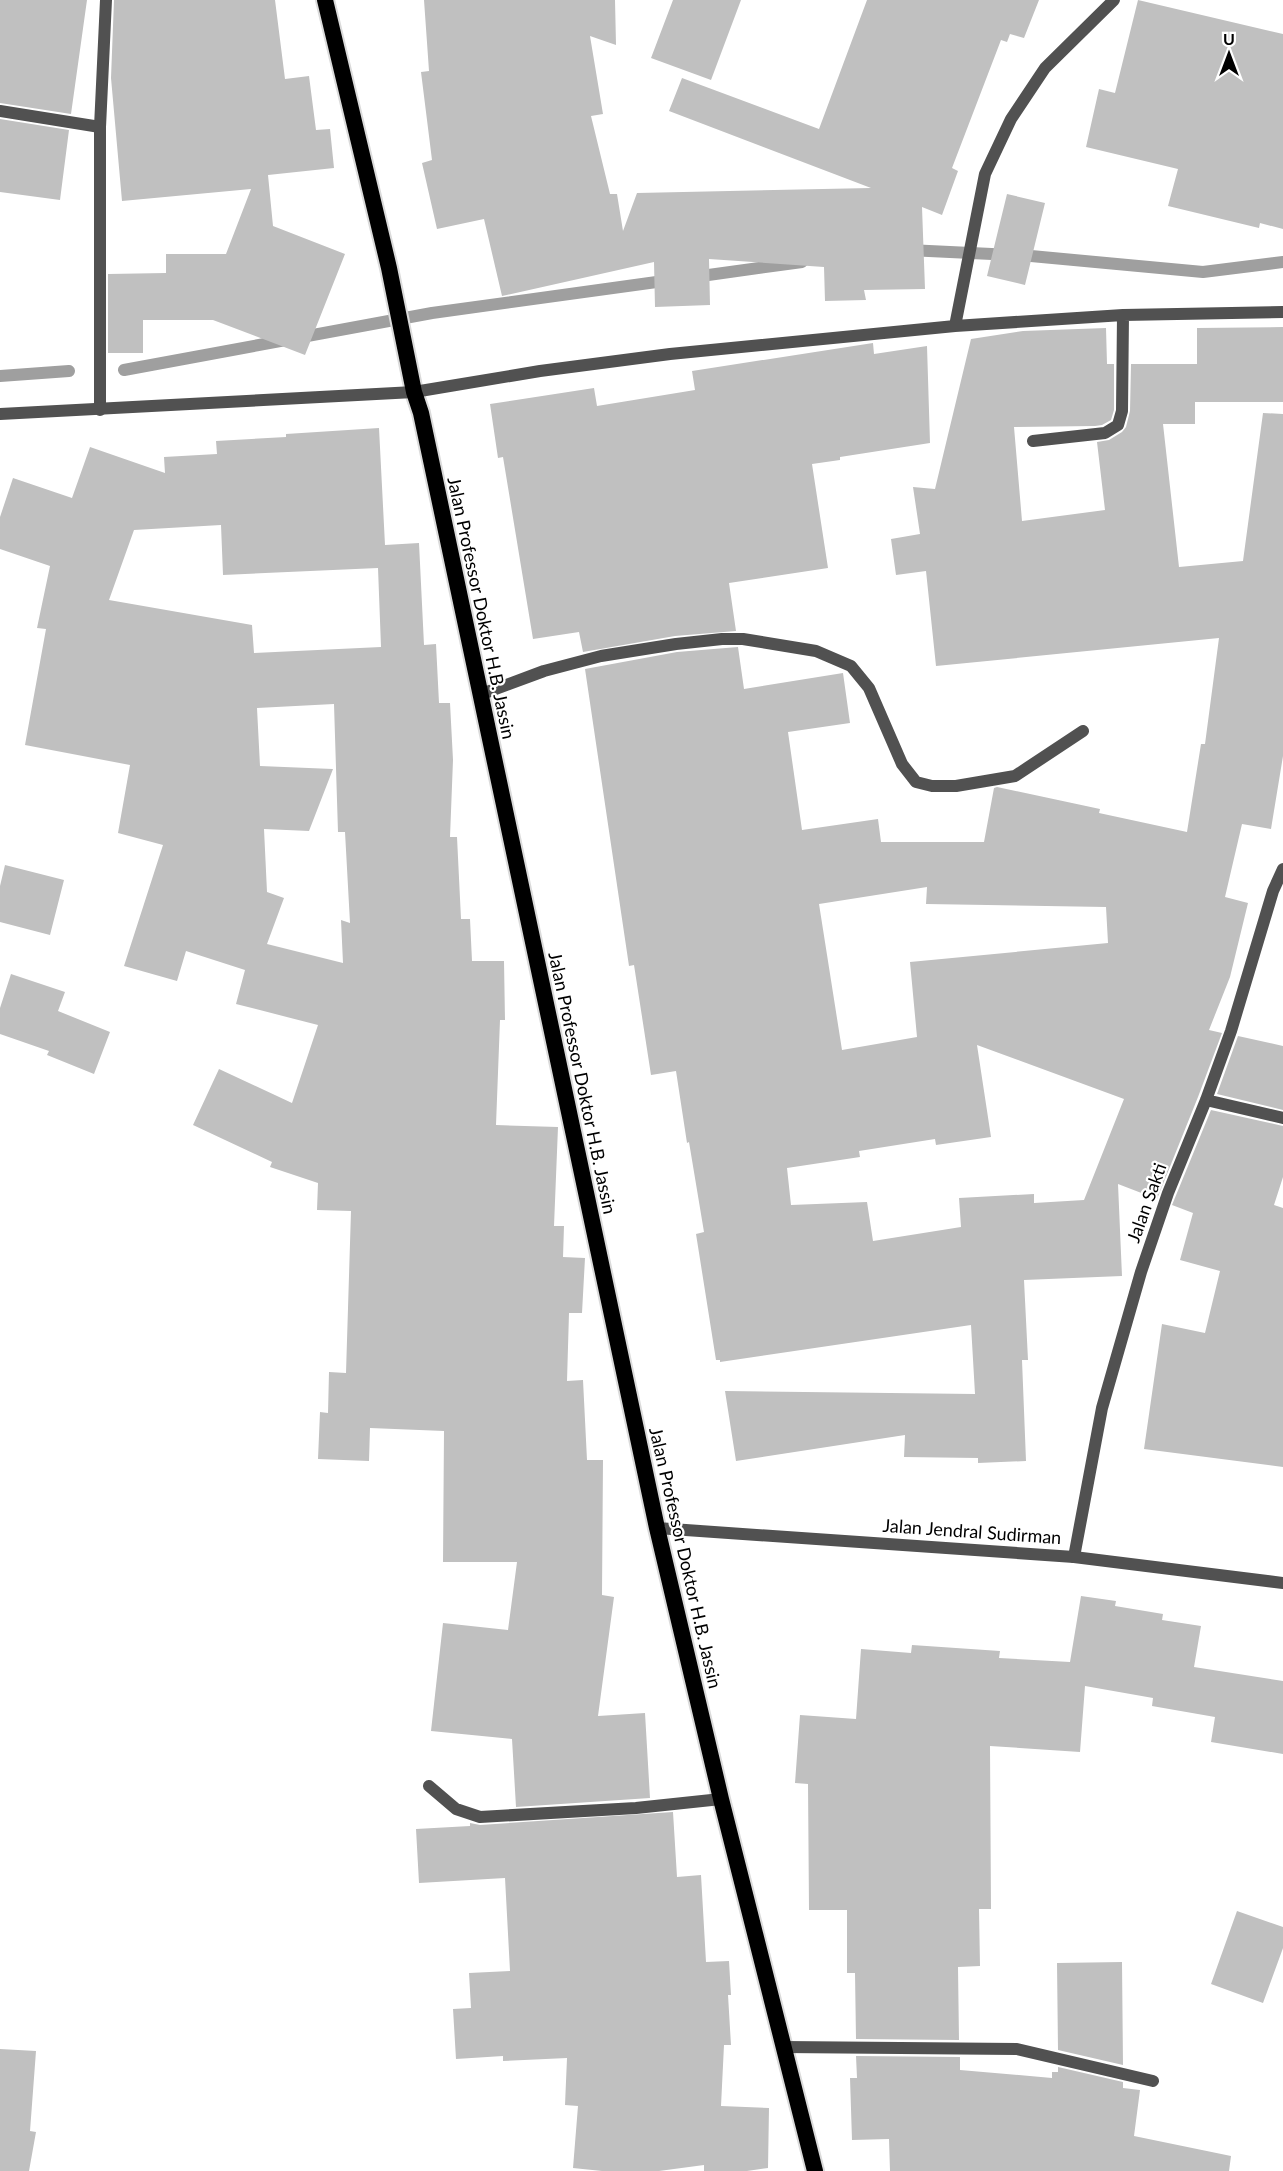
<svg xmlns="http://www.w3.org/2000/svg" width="1283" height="2171" font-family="Lato,sans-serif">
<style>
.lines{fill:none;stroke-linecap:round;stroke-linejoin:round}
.stream{stroke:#9f9f9f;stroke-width:12}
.building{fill:#c0c0c0;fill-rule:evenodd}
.trunk-casing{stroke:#dbdbdb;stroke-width:20}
.service{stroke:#515151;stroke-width:12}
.minor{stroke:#515151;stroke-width:12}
.tertiary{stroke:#515151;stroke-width:12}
.trunk{stroke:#000;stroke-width:16}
.labels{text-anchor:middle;stroke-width:4.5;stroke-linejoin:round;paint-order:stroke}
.street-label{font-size:18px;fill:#000;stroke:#fff}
</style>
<rect width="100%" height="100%" fill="#fff"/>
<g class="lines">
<!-- stream -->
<path class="stream" d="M908,250L1031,256L1203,272L1283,262
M694,277L802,262
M124,370L432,313L671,280
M0,376L69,371"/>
</g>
<!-- building -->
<path class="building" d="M0,0H87L71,114L0,103Z
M114,0H275L285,79L309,76L316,130L330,129L334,168L268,175L273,226L345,254L305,355L213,320H143V353H108V274L166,273V254H226L251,189L122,201L111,78Z
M424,0H615L616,45L590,36L603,114L591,116L610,194H617L623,231L637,193L871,188L669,111L682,78L819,129L867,0H1039L1024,38L1010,34L1007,42L1001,40L952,168L958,171L942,215L922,207L925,289L864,290L866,300L825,301L824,267L709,259L710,305L655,307L654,262L502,296L484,219L437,229L422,163L432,160L421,72L429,71Z
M673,0H741L711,80L651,58Z
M1138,0L1283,34V229L1260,223L1259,228L1168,206L1178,169L1086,147L1099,89L1115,93Z
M0,119L69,130L60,200L0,192Z
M1007,194L1045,203L1025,285L987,276Z
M1283,327V402H1195V424H1163L1179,567L1243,561L1263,413L1283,414V756L1271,829L1242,824L1225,897L1248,903L1230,977L1209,1030L1222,1033L1198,1097L1157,1199L1118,1184L1122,1276L1024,1280L1028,1360H1022L1026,1461L978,1463V1458L904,1457L905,1435L736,1461L725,1391L975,1394L971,1325L720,1362V1360H716L696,1234L704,1232L689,1142L687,1143L676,1071L651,1075L634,965L629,966L585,669L677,652L738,647L744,689L843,673L850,723L788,732L802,830L878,819L881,842H984L994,788L997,787L1100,809L1099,813L1187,832L1201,744H1205L1219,638L936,666L926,571L896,575L891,539L920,534L913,487L935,489L971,339L1023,331L1106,328L1107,364H1114V410L1111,420L1102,425L1095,426L1014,427L1022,521L1105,510L1097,442L1109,440L1122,432L1126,427L1130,411L1131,364H1197V328ZM927,887L926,904L1106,907L1108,943L910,962L917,1037L842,1050L819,904ZM977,1045L1124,1099L1084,1200L1034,1203V1194L959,1198L961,1227L873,1241L867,1202L791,1205L787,1168L860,1157L859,1151L935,1139L936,1145L991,1137Z
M873,343L874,354L927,346L930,443L840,457V460L812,464L828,568L729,583L736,631L675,636L583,652L579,632L533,639L503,457L498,458L490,404L594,388L597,406L695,390L692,371Z
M379,428L385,545L419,543L424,645L436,644L439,703H450L453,760L450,837H457L461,919H470L472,961H504L505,1020H500L496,1125L558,1127L554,1226H564L563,1257L585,1258L582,1313H569L567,1381L583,1380L587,1460H603L602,1595L614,1597L598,1716L645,1713L650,1798L516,1807L512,1739L431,1731L443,1623L508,1630L517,1562H443L444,1431L370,1428L369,1461L318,1459L320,1412L328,1413L329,1372L346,1373L351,1211L317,1210L318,1183L270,1167L272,1162L193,1125L219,1069L292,1103L318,1025L236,1004L245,970L186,951L177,981L124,966L163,845L118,833L130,765L25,745L46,629L37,628L50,566L0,549V517L13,478L72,498L90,447L165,473L164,457L217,454L216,441L286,437V434ZM221,525L223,575L378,568L381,647L254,653L252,625L109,600L134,530ZM334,704L338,832H345L350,923L341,920L343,963L267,944L284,898L267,892L264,829L309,831L333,769L260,766L257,708Z
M5,865L64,880L50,935L0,922V886Z
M11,974L65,992L58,1011L110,1032L94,1074L47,1055L49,1051L0,1034V1008Z
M1238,1036L1283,1046V1110L1217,1094Z
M1211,1110L1283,1126V1177L1274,1205L1283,1208V1467L1144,1449L1162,1324L1205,1333L1220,1271L1180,1260L1193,1213L1172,1205Z
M1081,1596L1116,1601L1115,1606L1163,1614L1162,1620L1201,1626L1194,1667L1283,1681V1754L1211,1742L1215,1717L1152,1706L1153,1698L1085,1686L1080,1752L990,1746L991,1909H979L980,1966L958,1967L959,2040L856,2039L855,1973H847V1910H809L808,1784L795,1783L800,1715L856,1719L861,1649L911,1653L912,1645L1000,1651L999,1658L1070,1662Z
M673,1812L677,1877L701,1875L706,1962L729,1961L731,1995H728L731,2045H724L721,2106L769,2108L768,2168L747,2171H704V2165L659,2171H602L573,2168L578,2106L565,2105L567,2058L503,2061V2056L456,2059L453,2009L471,2008L469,1973L510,1971L505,1878L419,1883L416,1829L470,1826V1823L480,1825Z
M1237,1911L1283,1927V1948L1263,2003L1211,1984Z
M1122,1962L1123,2065L1058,2050L1057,1963Z
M0,2049L36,2051L30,2131L36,2132L29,2171H0Z
M856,2056L960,2057V2070L1052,2078V2072H1058V2067L1123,2082V2088L1140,2090L1134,2136L1231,2156L1229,2171H890L889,2139L852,2140L850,2078H857Z"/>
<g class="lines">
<!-- trunk casing -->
<g class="trunk-casing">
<path id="trunk" d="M325,0L389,268L414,392L421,413L657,1528L721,1799L815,2171"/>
</g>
<!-- service -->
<path class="service" d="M0,111L100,127
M100,410V127L106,0
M783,2047L1017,2049L1153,2081"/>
<!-- minor -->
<path class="minor" d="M955,326L985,174L1011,119L1045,68L1114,0
M0,414L414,392L540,371L670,354L955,326L1123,315L1283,312
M1033,441L1105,433L1118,425L1122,411L1123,315
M479,695L544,671L601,656L676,644L722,639H743L816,651L851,666L869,688L902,764L916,782L932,786H956L1015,776L1083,731
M1206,1100L1283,1118
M1074,1557L1102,1408L1141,1272L1168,1193L1206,1100L1231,1031L1273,891L1283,869
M429,1786L456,1809L480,1817L636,1808L721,1799"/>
<!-- tertiary -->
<path class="tertiary" d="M657,1528L1074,1557L1283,1583"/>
<!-- trunk -->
<use href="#trunk" class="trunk"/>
</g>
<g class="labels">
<!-- street labels -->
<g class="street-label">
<text transform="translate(481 608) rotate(78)" y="6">Jalan Professor Doktor H.B. Jassin</text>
<text transform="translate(582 1083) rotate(78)" y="6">Jalan Professor Doktor H.B. Jassin</text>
<text transform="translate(1147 1203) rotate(-70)" y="6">Jalan Sakti</text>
<text transform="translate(972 1532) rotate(4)" y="6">Jalan Jendral Sudirman</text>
<text transform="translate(685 1558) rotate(77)" y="6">Jalan Professor Doktor H.B. Jassin</text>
</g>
</g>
<!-- north arrow -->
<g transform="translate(1229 54)" stroke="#ffffff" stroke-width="4.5" paint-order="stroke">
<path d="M0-4.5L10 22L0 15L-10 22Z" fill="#000000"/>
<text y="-9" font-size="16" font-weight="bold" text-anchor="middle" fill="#000000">U</text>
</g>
</svg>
